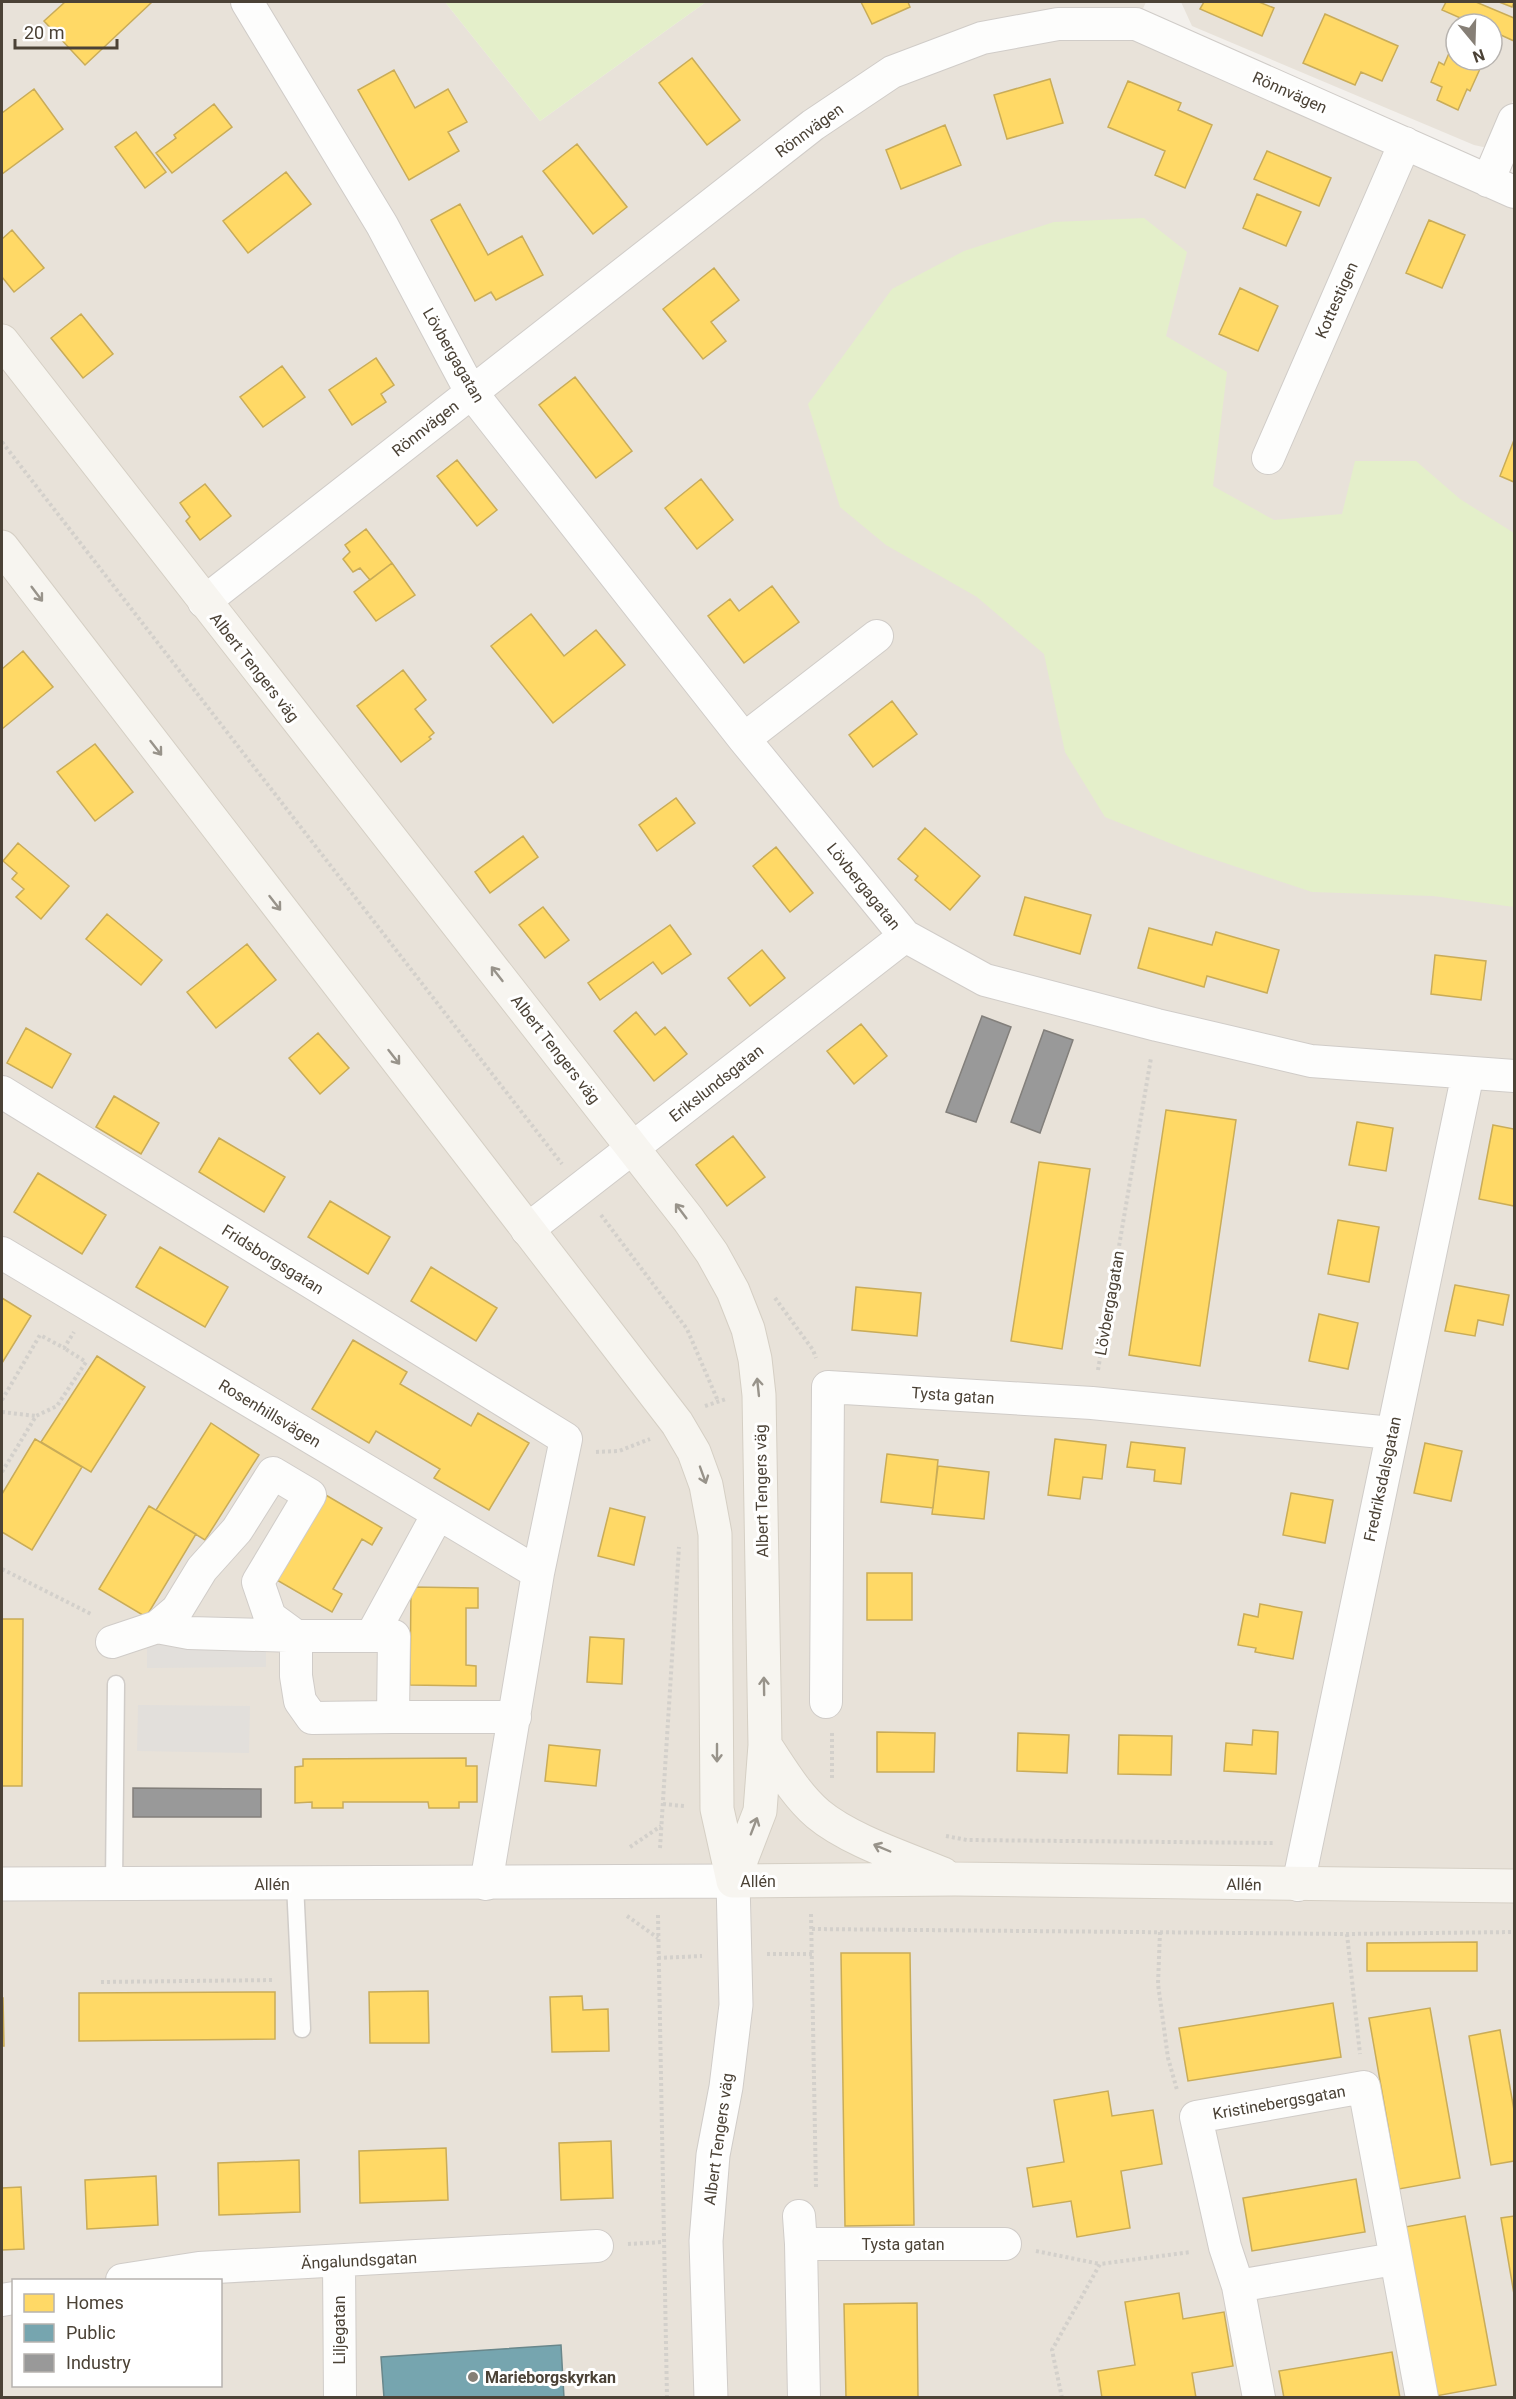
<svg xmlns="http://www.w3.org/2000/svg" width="1516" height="2399" font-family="Roboto,sans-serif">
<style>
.residential{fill:#e8e2d9;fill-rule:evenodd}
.green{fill:#e4efca}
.parking{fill:#e2dfdb}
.homes{fill:#ffd966;stroke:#c9ac58;stroke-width:1.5}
.public{fill:#76a5af;stroke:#69878b;stroke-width:1.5}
.industry{fill:#999;stroke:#827f7b;stroke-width:1.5}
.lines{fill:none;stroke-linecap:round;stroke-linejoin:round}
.service-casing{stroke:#d0ccc8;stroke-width:19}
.minor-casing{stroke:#d0ccc8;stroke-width:34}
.tertiary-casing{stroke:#d0ccc8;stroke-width:35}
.secondary-casing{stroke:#d5cfc4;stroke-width:35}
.path{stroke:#d3d0cb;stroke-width:4;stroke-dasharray:3 3;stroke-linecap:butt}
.service{stroke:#fdfdfc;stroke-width:16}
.minor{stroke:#fdfdfc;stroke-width:32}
.tertiary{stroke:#fdfdfc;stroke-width:33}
.secondary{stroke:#f7f5f0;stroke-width:33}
.oneway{stroke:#98938a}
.poi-dot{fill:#867f76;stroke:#fff;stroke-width:2}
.labels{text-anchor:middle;stroke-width:6;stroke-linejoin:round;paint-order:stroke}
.street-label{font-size:16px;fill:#4b4236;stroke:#fff}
.poi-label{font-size:16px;font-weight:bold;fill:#4b4236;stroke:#fff;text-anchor:start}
</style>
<rect width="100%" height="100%" fill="#f3f0ec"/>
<!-- residential -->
<path class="residential" d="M2,2H445L540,121L706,2H1146L1136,24L1514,192V2397L2,2398ZM14,2280H220V2386H14Z
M1181,2H1514V98L1493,145L1483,147L1474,145L1192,26ZM1456,24H1492V60H1456Z"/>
<!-- green -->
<path class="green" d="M445,2H706L540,121Z
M1144,218L1187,252L1166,336L1227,372L1213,486L1274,520L1342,514L1355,461H1416L1460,499L1514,533V907L1433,896L1312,892L1192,852L1105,817L1065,752L1044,654L977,597L886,545L840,507L808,404L892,289L964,251L1054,222Z"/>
<!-- parking -->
<path class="parking" d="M147,1644H266V1667L147,1668Z
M138,1705L250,1706L249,1753L137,1751Z"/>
<!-- homes -->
<path class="homes" d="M65,2H152L85,65L44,21Z
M861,2H908L910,7L872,24Z
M1204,2H1259L1274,8L1262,36L1200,9Z
M1446,2H1476L1514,18V41L1492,31V24H1474L1442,10Z
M1499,2H1514L1512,7Z
M1325,14L1398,46L1382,81L1361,72L1355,85L1303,63Z
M1455,39L1456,60H1484L1470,91L1467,89L1458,110L1437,100L1442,87L1431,82L1439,62L1444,65Z
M692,58L740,120L707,145L659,83Z
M394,70L415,108L448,89L467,122L448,132L459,151L409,180L358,90Z
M1050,79L1063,123L1007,139L994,95Z
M1128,81L1181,103L1178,110L1212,125L1185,188L1155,175L1165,151L1108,127Z
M34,89L63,129L2,174V113Z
M214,104L232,127L172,173L156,153L176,138L174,135Z
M945,125L961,165L901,189L886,150Z
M136,132L166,172L145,188L115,147Z
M577,144L627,207L593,234L543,171Z
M1267,151L1331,178L1319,206L1254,179Z
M286,172L311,204L248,253L223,221Z
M1257,194L1301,212L1286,246L1243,228Z
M460,204L488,255L522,236L543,275L496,300L491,292L475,301L431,220Z
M1429,220L1465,235L1442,288L1406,273Z
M12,230L44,268L14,292L2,277V239Z
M714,268L739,300L711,322L726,341L703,359L663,309Z
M1240,288L1278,306L1258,351L1219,334Z
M81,314L113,354L83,378L51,338Z
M376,358L394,385L381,394L386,402L352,425L329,390Z
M282,366L305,397L263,427L240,397Z
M575,377L632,451L596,478L539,405Z
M1514,440V482L1500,476Z
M457,460L497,510L477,526L437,476Z
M701,479L733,520L697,549L665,508Z
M205,484L231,516L200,540L186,521L190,517L180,503Z
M366,529L392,563L370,580L360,568L353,572L343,559L350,552L345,545Z
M392,563L415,595L376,621L354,592Z
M772,586L799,622L744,663L708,616L730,599L739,611Z
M531,614L564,656L596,630L625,665L553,723L491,646Z
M23,651L53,687L2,729V669Z
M403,670L426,700L415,709L434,733L429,737L431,739L401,762L357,706Z
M892,701L917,734L873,767L849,735Z
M95,744L133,792L95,821L57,772Z
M676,798L695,823L657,851L639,825Z
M925,828L980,876L950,910L915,880L918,876L898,859Z
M523,836L538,857L490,893L475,872Z
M18,843L69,886L41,919L16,897L24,889L12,879L17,873L3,861Z
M776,847L813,893L790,912L753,866Z
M1025,897L1091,915L1080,954L1014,935Z
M543,907L569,940L545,958L519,925Z
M107,914L162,960L141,985L86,939Z
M670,925L691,954L662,974L653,962L600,1000L588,983Z
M1149,928L1212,945L1216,932L1279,950L1267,993L1207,976L1204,987L1138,968Z
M247,944L276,980L216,1028L187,992Z
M762,950L785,978L750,1006L728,978Z
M1435,955L1486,961L1481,1000L1431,994Z
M636,1012L655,1035L665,1027L687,1054L654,1081L614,1031Z
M861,1024L887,1056L854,1084L827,1051Z
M26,1028L71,1054L52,1088L7,1063Z
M318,1033L349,1068L320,1094L289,1058Z
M114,1096L159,1123L141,1154L96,1127Z
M1166,1110L1236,1120L1200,1366L1129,1355Z
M1357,1122L1393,1128L1386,1171L1349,1165Z
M1493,1125L1514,1129V1206L1479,1199Z
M733,1136L765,1177L727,1206L696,1165Z
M219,1138L285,1177L264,1212L199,1172Z
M1039,1162L1090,1169L1062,1349L1011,1341Z
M38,1173L106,1215L82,1254L14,1212Z
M330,1201L390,1237L368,1274L308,1237Z
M1338,1220L1379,1227L1369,1282L1328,1274Z
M160,1247L228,1287L205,1327L136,1287Z
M431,1267L497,1308L476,1341L411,1301Z
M1455,1285L1509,1295L1503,1325L1478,1320L1475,1336L1445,1331Z
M856,1287L921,1293L917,1336L852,1330Z
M2,1298L31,1316L2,1363Z
M1319,1314L1358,1323L1348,1369L1309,1361Z
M353,1340L407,1372L400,1384L471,1426L478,1413L529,1443L489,1510L434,1478L440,1469L376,1431L369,1443L312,1409Z
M97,1356L145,1387L91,1472L41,1442Z
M211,1423L259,1455L205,1540L156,1510Z
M35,1439L82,1467L32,1550L2,1532V1494Z
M1055,1439L1106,1445L1102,1479L1083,1477L1080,1499L1048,1495Z
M1131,1442L1185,1448L1181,1484L1154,1481L1155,1470L1127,1467Z
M1425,1443L1462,1451L1451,1501L1414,1493Z
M887,1454L938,1460L933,1508L881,1502Z
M938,1466L989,1472L984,1519L932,1514Z
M1291,1493L1333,1500L1325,1543L1283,1535Z
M324,1494L382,1528L372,1545L362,1539L333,1589L342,1594L332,1612L275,1579Z
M149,1506L196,1534L146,1617L99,1589Z
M610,1508L645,1517L634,1565L598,1556Z
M867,1573H912V1620H867Z
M411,1587L478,1588V1608H466V1665L476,1666V1686L410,1685Z
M1260,1604L1302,1612L1293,1659L1255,1652L1256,1648L1238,1645L1244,1614L1258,1617Z
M2,1619H23L22,1786H2Z
M590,1637L624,1639L622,1684L587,1682Z
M1253,1730L1278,1732L1276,1774L1224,1771L1226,1743L1252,1745Z
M877,1732L935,1733L934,1772H877Z
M1018,1733L1069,1735L1067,1773L1017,1771Z
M1119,1735L1172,1736L1171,1775L1118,1774Z
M549,1745L600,1750L596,1786L545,1781Z
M466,1758V1766H477V1802H459V1808H429L428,1802H343V1808H312V1802L295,1803V1767L303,1766V1759Z
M1477,1942V1971H1367V1943Z
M841,1953H910L914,2225L845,2226Z
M428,1991L429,2043H370L369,1992Z
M275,1992V2039L79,2041V1993Z
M582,1996L583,2010L608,2009L609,2051L552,2052L550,1997Z
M2,1998H3L4,2046H2Z
M1333,2003L1341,2057L1188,2081L1179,2028Z
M1430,2008L1460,2178L1399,2189L1369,2018Z
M1500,2030L1514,2110V2161L1491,2165L1469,2036Z
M1108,2091L1112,2116L1153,2110L1162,2164L1121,2171L1130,2228L1077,2237L1071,2201L1033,2207L1027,2168L1064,2162L1054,2100Z
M611,2141L613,2198L561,2200L559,2143Z
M446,2148L448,2200L360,2203L359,2151Z
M299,2160L300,2212L219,2215L218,2163Z
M156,2176L158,2225L87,2229L85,2180Z
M1356,2179L1365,2232L1252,2251L1243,2198Z
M21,2187L24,2249L2,2250V2188Z
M1465,2216L1496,2385L1436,2396L1405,2227Z
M1514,2216V2294L1501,2218Z
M1179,2293L1183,2319L1224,2312L1233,2366L1192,2373L1196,2398H1102L1098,2371L1135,2365L1125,2302Z
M917,2303L918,2398H846L844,2304Z
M1392,2352L1400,2398H1284L1279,2371Z"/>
<!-- public -->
<path class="public" d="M561,2345L564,2398H384L381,2357Z"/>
<!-- industry -->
<path class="industry" d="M982,1016L1011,1027L976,1122L946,1112Z
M1044,1030L1073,1040L1040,1133L1011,1122Z
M133,1788L261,1789V1817H133Z"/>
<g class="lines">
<!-- service casing -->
<g class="service-casing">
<path id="service" d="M114,1884L116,1684
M295,1884L302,2029"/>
</g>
<!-- minor casing -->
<g class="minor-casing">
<path id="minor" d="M247,2L382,225L471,392L744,739L905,936L985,980L1157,1025L1311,1061L1514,1076
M1488,181L1514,120
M1268,458L1405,143
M204,602L813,125L892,72L982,38L1058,24H1136L1514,192
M744,739L877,636
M2,1092L566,1439L538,1573L486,1884
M527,1230L905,936
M2,1253L538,1573
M372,1635L438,1514
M112,1642L157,1627L177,1610L202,1569L237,1530L273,1473L310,1495L258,1582L270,1617L296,1636H394L393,1717L312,1718L300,1701L296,1676V1636L189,1633L157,1627
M826,1702L828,1387L1092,1403L1391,1433
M393,1717H515
M1298,1885L1468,1073
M799,2216L801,2244
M339,2262L340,2398
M122,2280L199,2268L597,2246
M1238,2286L1394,2259
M2,2300L14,2298
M804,2398L801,2244H1005
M1259,2398L1238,2286L1225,2247L1196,2117L1364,2087L1422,2398"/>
</g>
<!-- tertiary casing -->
<g class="tertiary-casing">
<path id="tertiary" d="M2,1884L733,1881L736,2005L726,2087L713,2155L706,2241L711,2398"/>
</g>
<!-- secondary casing -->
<g class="secondary-casing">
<path id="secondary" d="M2,341L688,1219L712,1253L733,1291L748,1329L755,1359L759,1395L765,1745L760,1811L733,1881
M2,547L677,1423L694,1452L706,1485L715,1534L717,1809L733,1881
M765,1745C781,1769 796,1795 818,1814C849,1840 905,1858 943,1874
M733,1881L955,1879L1514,1886"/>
</g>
<!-- path -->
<path class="path" d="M2,442L562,1164
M601,1215L687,1329L718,1401
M775,1298L813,1350L816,1358
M1098,1370L1151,1058
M2,1400L40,1335L64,1348L74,1332
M705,1406L726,1399
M2,1412L36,1416
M596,1452L619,1451L650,1439
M2,1472L36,1416L57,1406L86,1362L64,1348
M2,1569L93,1615
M832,1778V1732
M663,1804L684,1806
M946,1836L967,1840L1274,1843
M630,1847L661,1826
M660,1848L679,1547
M811,1914L816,2189
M658,1915L667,2398
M627,1916L658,1938
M812,1929L1347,1934L1514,1932
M1160,1932L1158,1984L1168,2058L1177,2090
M1347,1934L1360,2054
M767,1954H813
M658,1958L702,1956
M101,1982L275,1980
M628,2244L663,2242
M1036,2251L1100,2264
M1062,2398L1052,2350L1100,2264L1191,2252"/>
<!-- service -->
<use href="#service" class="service"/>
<!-- minor -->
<use href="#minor" class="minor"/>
<!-- tertiary -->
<use href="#tertiary" class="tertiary"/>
<!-- secondary -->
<use href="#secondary" class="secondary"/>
</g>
<!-- one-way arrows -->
<defs><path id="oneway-shaft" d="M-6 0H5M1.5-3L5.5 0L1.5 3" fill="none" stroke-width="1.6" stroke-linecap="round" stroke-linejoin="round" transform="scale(1.5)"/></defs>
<g class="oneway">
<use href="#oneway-shaft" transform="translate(37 594) rotate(53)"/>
<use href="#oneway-shaft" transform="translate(156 748) rotate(52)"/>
<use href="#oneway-shaft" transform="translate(275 903) rotate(52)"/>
<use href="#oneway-shaft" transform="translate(497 974) rotate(-128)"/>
<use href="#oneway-shaft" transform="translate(394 1057) rotate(52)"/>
<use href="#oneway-shaft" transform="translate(681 1211) rotate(-127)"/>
<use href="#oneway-shaft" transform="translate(758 1387) rotate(-96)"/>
<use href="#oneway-shaft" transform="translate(703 1475) rotate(70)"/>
<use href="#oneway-shaft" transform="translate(764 1686) rotate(-91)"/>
<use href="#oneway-shaft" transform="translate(717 1753) rotate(90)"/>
<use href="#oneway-shaft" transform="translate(754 1826) rotate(-69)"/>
<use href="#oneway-shaft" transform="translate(882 1848) rotate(-157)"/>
</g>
<!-- markers -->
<circle class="poi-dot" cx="473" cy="2377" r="6"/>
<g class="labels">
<!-- street labels -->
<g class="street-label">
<text transform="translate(1290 92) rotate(24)" y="6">Rönnvägen</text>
<text transform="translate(809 130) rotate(-36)" y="6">Rönnvägen</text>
<text transform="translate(1336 300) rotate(-66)" y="6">Kottestigen</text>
<text transform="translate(454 355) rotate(60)" y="6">Lövbergagatan</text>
<text transform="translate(425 428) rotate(-38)" y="6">Rönnvägen</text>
<text transform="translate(255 667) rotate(52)" y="6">Albert Tengers väg</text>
<text transform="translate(864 886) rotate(51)" y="6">Lövbergagatan</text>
<text transform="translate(556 1049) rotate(52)" y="6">Albert Tengers väg</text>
<text transform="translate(716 1083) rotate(-38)" y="6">Erikslundsgatan</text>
<text transform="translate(273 1259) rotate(32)" y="6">Fridsborgsgatan</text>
<text transform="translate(1109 1303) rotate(-80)" y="6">Lövbergagatan</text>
<text transform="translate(953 1395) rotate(4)" y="6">Tysta gatan</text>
<text transform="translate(270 1413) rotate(31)" y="6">Rosenhillsvägen</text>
<text transform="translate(1382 1479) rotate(-78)" y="6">Fredriksdalsgatan</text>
<text transform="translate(761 1491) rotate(-91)" y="6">Albert Tengers väg</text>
<text x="758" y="1887">Allén</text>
<text x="272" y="1890">Allén</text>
<text transform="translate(1244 1884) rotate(1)" y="6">Allén</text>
<text transform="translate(1279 2102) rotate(-10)" y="6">Kristinebergsgatan</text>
<text transform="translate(718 2139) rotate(-82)" y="6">Albert Tengers väg</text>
<text x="903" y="2250">Tysta gatan</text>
<text transform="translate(359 2260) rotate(-3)" y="6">Ängalundsgatan</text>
<text transform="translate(339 2330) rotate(-90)" y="6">Liljegatan</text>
</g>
<!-- poi labels -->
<g class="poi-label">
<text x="485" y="2383">Marieborgskyrkan</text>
</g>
</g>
<!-- border -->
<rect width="1516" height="2399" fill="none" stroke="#4b4236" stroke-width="6"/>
<!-- legend -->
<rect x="12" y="2279" width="210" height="108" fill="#ffffff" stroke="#b7b3af" stroke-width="1.5"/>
<rect x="24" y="2294" width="30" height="18" fill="#ffd966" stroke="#b7b3af" stroke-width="1.5"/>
<text x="66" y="2309" font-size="18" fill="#4b4236">Homes</text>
<rect x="24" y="2324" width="30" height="18" fill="#76a5af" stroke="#b7b3af" stroke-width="1.5"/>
<text x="66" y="2339" font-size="18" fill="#4b4236">Public</text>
<rect x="24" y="2354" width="30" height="18" fill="#999999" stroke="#b7b3af" stroke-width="1.5"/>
<text x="66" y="2369" font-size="18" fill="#4b4236">Industry</text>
<!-- north arrow -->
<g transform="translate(1474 42) rotate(161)"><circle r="28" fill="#ffffff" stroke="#b7b3af" stroke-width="1.5"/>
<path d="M0-4.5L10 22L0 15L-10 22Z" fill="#867f76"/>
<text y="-9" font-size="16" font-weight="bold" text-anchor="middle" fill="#4b4236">N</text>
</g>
<!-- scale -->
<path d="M15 39v9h102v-9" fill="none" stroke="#4b4236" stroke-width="3"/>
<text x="24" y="39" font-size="18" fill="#4b4236" stroke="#ffffff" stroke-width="4.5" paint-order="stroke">20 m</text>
</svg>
